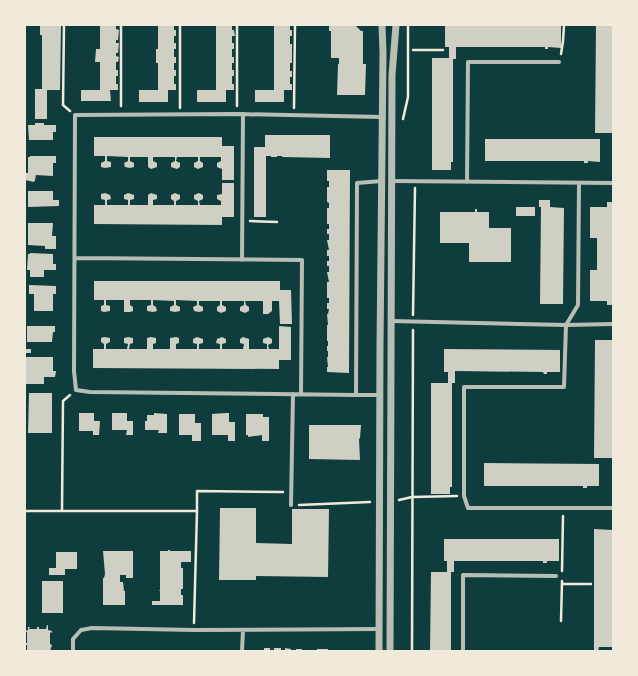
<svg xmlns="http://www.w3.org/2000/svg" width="638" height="676" font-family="'Open Sans',sans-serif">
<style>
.building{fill:#cfcfc3}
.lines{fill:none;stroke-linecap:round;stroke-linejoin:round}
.path{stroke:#f1e9da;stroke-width:2.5}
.minor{stroke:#b8beb3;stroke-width:4}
.tertiary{stroke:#b8beb3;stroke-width:7}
</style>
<rect width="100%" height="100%" fill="#0f3d3e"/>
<!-- building -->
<path class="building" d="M40,25H61L60,90H47V119H35V89H42V35H40Z
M100,25H116V29L119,30L118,40H116V43H119L118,53H116V56L119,57L118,62H116V70H118V76H116V84H118V90H110L111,101H81V90H100V62H95L96,49H100Z
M158,25H174V30H176V36H174V43H176V49H174V57H176V63H174V70H176V76H174V84H176V90H168V102H139V90H158V63H156V49H158Z
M216,25H232V30H234L235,36H232V43H234V49H232V57H234V63H232V70H234V76H232V84H234V90H226V102H197V90H216Z
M274,25H290V30H292V36H290V44H292V63H290V71H292V77H290V84H292V90H284V102H255V90H274Z
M329,25H355L361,31H363V64H366L365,95H337L338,64H339V58H331V31H329Z
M445,25H561V48L548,47V49H545V47H456V59H453V162H451V170H432V58H449V47H445Z
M596,25H613V133H595Z
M35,123H44V125H56V132H53V140H29L28,125H35Z
M265,135H330V158L282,157V156H277V157H271V156H266V217H254V147H265Z
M94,137H222V146H234V180H222V169L217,167V163L221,161V157H200V161L203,163V167L198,169L194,167V163L198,161V157H177L176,161L180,163V167L177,169L171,167V163L175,161V157H153V161L157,163V167L151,169L148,167V157H130V161L134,163V167L130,168L125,167L124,163L128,161V157L107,156V161L111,162V167L105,168L101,167V163L105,161V156H94Z
M485,139H600V162L588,161V163H584V161H485Z
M30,156H56V163H53V176L36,175L35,180L34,182L25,180V173H28V157H30Z
M327,170H350L349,373L327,372V367H328L327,357H328V351H327V346H328V341H327V325H328L327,314H328L329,309H327V303H329V298H327V282H329L327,272H329V266H327V261H329V256H327V250H329L327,240H329V234H327V229H329V224H327V208H329V203L327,202V187H329V181H327Z
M222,183H234V217H222V225L94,224V205H105V200L101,199V194L105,193L110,195L111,199L107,200V205H128V200L124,199V195L128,193L134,195V199L130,200V205H148V195L151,193L157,195V199L153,200V205H174V201L171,199V195L175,193L180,195V199L176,201V205H198V201L194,199V195L199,193L203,195V199L199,201L200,205H221V201L217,199V195L222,194Z
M28,191H53V200H59V206L28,207Z
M539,200H550V207L564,208L563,304H540L541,207H539Z
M607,202H613V305H607V301H590V270H597V238H590V207H607Z
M516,207H535V216H516Z
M475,209H477V212H489V228H511V262H469V243H440V212H475Z
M28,223H53L52,236H56V249H45V246L28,245Z
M30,253L53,254V264H56V270H44V277H30V270H27L28,254H30Z
M94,281H280V290H291L292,324H280L279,301H272V311L268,314H263V301H245L246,305L249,307V311L245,313L240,311V307L244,305V301H222V305L226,307V311L221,313L217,311V307L220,305V301H199V305L203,307V311L199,312L194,311L193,307L197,305V301L176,300V305L180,307V311L175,312L170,311V307L174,305V301L153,300V305L156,307L157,311L153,312L147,311V306L151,305V300H130V305L133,307V311L130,312H124V300H106V305L110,306V311L104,312L101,311V306L104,305V300H94Z
M29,285L56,286V294H53V311H34V294H29Z
M27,326H55V332H53L52,342H27Z
M279,326L291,327V360H279V369L93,368V349H104V344L101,342V338L104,337L110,338V342L106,344V349H127L128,344L124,343V338L128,337L133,338V343L130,344L129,349H147V338L151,337L156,338V343L153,344V349H170V338L176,337L179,338V343L176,344V349H197V344L193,343V339L197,337L203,339V343L199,344V349H220V344L216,343L217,339L222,337L226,339V343L222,344V349H243L244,344L240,343V339L243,337L249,339V349H267V344L263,343V339L268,337L272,339V343L268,345L269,349H279Z
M595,340H613V458H594Z
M25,349H31V353H25Z
M444,349L560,350V372H547V374H544L543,372L455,371V383H452V487H450V494H431V383H448V372H444Z
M25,357H53V371H56L55,377H44V384H25Z
M29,393H52V433H28Z
M79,413H94V421H100L99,435H93V431H79Z
M112,413H127V421H133V435H126L127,430H112Z
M154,413L167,414V433H158L159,430H145V421H147V415H154Z
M226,413H229V422H235V441H228V435H212V414Z
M179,414H195V423H201V441H192V435H179Z
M246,414H263V417H269V441H262V435L248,437V435H246Z
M309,425H361L360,438L359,439L360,460L309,459Z
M484,463L599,464V486H587V488H583V486H484Z
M220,508H256V543L292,544V509H329L328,577L256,576V580H219Z
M594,529L613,530V647H599L598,651H594Z
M444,539H559V561H547V563H543V561H454V572H451V651H430L431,572H447V561H444Z
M168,550H170V551H191V562H181V568H183V589H181V595H183V605H152V601H160V591H159L160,590V551H168Z
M103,551H133V578H126V575H120V582H123L124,591H125V605H103V578H104L105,574Z
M56,552H77V569H65V575H49V568H56Z
M42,581H63V613H42Z
M47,625H48V630L52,631V633L50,632V644L52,645L50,651H27V645H25V643H27V632H25V631L28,630V627H30L29,629H37V627H39V629H46Z
M264,648H270V651H264Z
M274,648H281V651H274Z
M285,648L291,649V651H285Z
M296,649H302V651H296Z
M317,649H328V651H317Z"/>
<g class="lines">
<!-- path -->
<path class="path" d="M64,25L63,105L70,111
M413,50H443
M561,54L563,41L564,25
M121,106V25
M237,106V25
M180,108V25
M294,108L295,25
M403,119L408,97V25
M250,221L277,222
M413,315L415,188
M399,500L412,497L457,496
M299,505L370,502
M25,511H197V491L283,492
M62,511L63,401L70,395
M562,571L563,516
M562,584H591
M561,621L562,581
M194,623L197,511
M412,651L413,330"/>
<!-- minor -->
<path class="minor" d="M392,181L613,183
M467,182L468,62H559
M579,183L578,305L566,325L564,387H464V496L468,508H613
M75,258L302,260L301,394
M242,260L243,114
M391,321L566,325L613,324
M356,395L90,392L76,390L74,371L75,115L236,114L382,117
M380,395H356L357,183L382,181
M291,505L293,394
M73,651V639L81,630L92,628L194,630L379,629
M242,651L243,630
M463,651V575L556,576"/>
<!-- tertiary -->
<path class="tertiary" d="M379,651L380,347L383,53L382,25
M390,651L392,75L396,25"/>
</g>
<!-- border -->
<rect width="638" height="676" fill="none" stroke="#f1e9da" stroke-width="52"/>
</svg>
